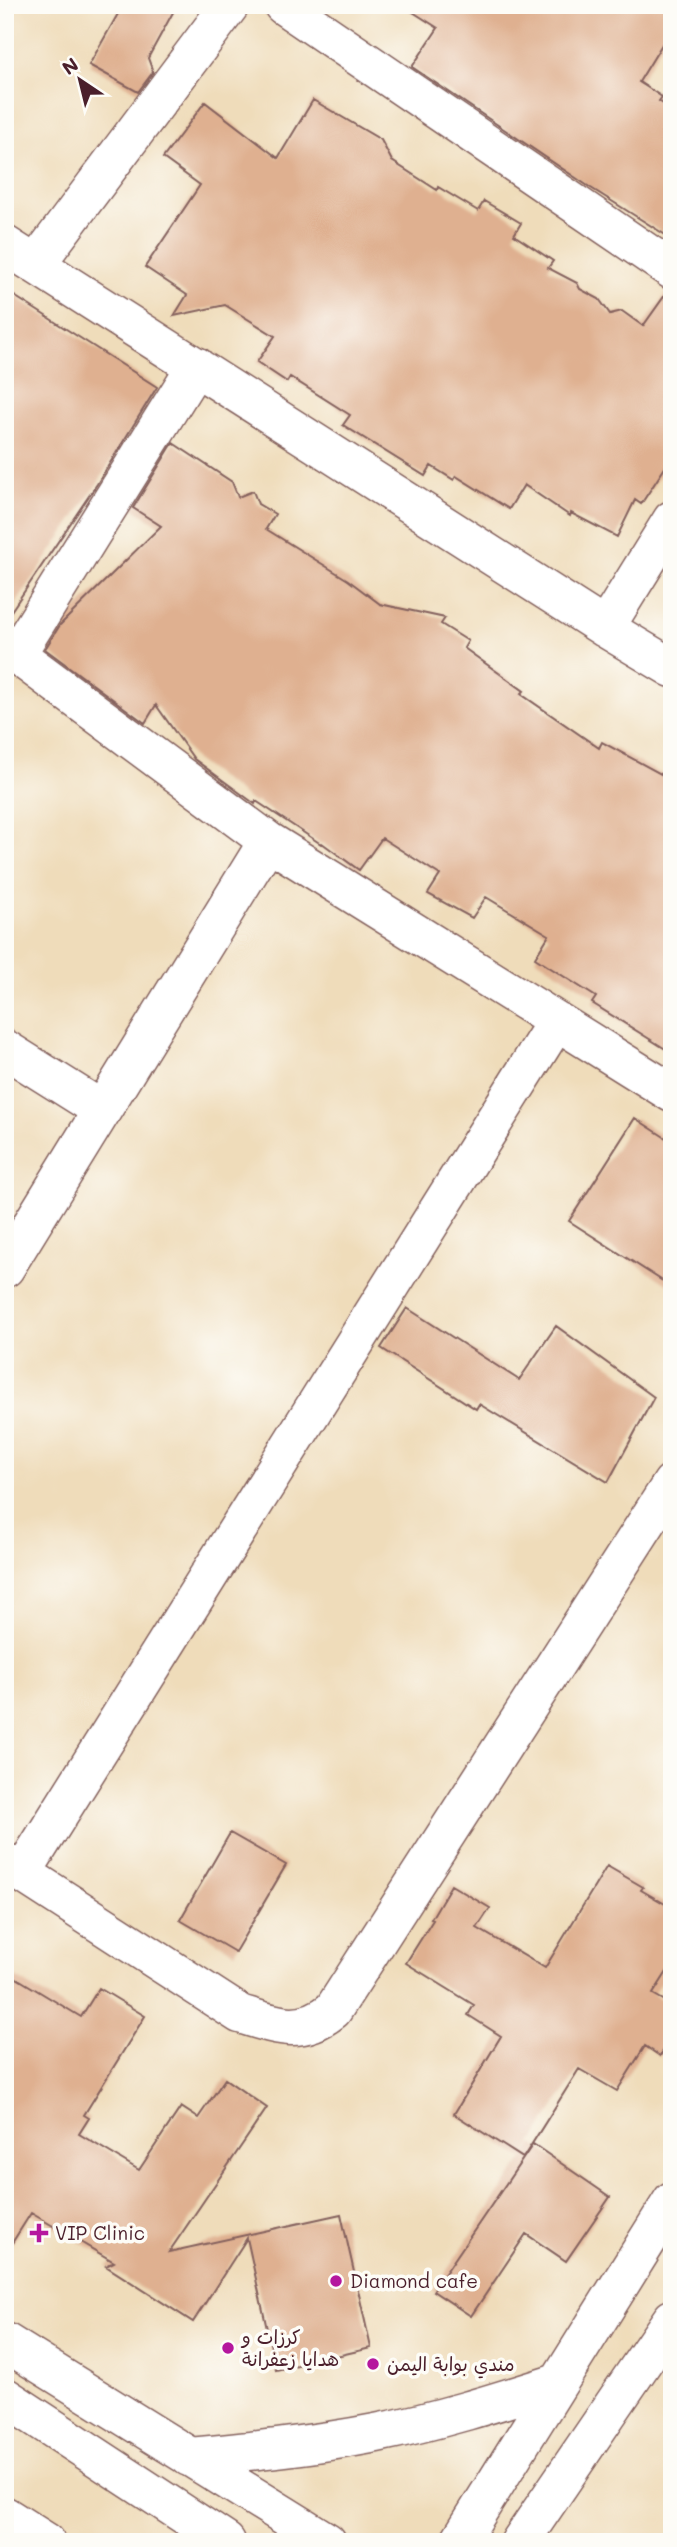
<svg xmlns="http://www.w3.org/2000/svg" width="677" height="2547" font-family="Mali,'Playpen Sans Arabic',sans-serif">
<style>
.building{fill:#dfb090}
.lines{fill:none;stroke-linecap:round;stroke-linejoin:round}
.minor-casing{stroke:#84615d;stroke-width:41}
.major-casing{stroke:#84615d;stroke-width:41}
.minor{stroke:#fff;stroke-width:38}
.major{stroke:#fff;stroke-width:38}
.poi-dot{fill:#b5179e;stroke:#fdfcf7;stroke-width:2.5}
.labels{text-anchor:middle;stroke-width:7;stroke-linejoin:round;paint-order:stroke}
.poi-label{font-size:19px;fill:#4a1f2b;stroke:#fdfcf7;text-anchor:start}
</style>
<rect width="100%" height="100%" fill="#fdfcf7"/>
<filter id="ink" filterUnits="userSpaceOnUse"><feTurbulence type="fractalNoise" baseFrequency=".0143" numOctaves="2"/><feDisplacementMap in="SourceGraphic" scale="14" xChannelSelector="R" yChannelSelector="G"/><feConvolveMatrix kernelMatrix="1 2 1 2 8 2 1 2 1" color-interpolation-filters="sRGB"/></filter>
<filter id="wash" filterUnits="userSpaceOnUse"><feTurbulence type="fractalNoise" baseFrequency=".00686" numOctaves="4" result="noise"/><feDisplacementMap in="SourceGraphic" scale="28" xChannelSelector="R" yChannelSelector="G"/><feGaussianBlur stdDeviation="1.57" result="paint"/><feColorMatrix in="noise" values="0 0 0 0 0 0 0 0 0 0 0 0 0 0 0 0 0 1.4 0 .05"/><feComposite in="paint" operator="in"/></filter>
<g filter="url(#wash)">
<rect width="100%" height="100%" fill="#efdcba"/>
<g id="blocks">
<!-- building -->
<path class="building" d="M123,5H177L148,58L153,72L138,92L89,65Z
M402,5H672V28L639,82L662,97L659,101L672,110V239L591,188L412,67L438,28Z
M313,100L381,140L392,161L437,190L438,187L478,211L484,201L521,223L514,235L553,261L548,268L577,283L580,289L599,299L610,314L622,311L643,326L668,291L672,292V457L641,504L635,500L617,537L571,513L570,516L524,485L509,509L456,476L454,480L431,466L425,476L343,425L350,415L290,377L287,382L257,362L275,336L225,305L174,316L187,295L145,267L200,185L163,158L205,102L278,158Z
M5,290L157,387L97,484L5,620Z
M173,443L232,482L238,497L253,491L258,504L275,514L266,529L348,580L380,604L445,618L441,624L468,641L464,648L524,691L521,694L599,748L602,742L672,780V1053L592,1003L596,997L535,958L549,935L486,897L472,918L428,894L440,875L382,838L359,870L322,843L321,844L256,801L255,804L194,759L156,705L145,723L45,649L60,625L161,526L133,508Z
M635,1118L672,1142V1287L569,1221Z
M407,1308L519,1380L556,1326L654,1397L608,1482L479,1404L476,1409L381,1348Z
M230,1833L286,1865L235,1952L180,1920Z
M607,1866L643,1887L641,1890L672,1908V1964L653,1994L672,2005V2037L660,2056L645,2046L617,2091L579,2069L523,2158L454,2114L501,2036L468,2015L474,2005L406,1963L433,1920L431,1919L451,1885L490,1908L477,1928L545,1968Z
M5,1971L81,2017L99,1988L145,2016L84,2115L89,2118L79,2134L139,2170L181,2107L198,2118L225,2079L267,2108L169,2252L341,2214L371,2348L276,2370L247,2238L193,2322L106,2266L114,2262L31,2213L5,2254Z
M533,2144L610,2197L566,2261L526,2234L471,2316L433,2291Z"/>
</g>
</g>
<g filter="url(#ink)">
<use href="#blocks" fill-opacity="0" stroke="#84615d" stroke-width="2"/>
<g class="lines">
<!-- minor casing -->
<g class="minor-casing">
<path id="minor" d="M283,5L672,270
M5,245L605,628L672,668
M36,264L230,5
M605,628L672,520
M5,646L268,841L672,1093
M17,653L196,366
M5,1049L102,1110
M5,1268L268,841
M5,1862L240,2014C276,2025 301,2036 333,2010L672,1483
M22,1873L557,1021
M5,2342L327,2542
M189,2457C251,2451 314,2445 376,2433C437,2421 497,2402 557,2383
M459,2542L672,2201
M520,2542L672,2319"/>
</g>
<!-- major casing -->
<g class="major-casing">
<path id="major" d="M5,2397L226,2542
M5,2516L46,2542"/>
</g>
<!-- minor -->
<use href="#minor" class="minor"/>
<!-- major -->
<use href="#major" class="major"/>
</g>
</g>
<!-- markers -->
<g class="poi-dot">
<path d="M35.5 2222.5h7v7h7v7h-7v7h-7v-7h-7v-7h7z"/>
<circle cx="336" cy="2281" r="7"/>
<circle cx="228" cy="2348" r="7"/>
<circle cx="373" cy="2364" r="7"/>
</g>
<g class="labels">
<!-- poi labels -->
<g class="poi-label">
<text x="55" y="2240">VIP Clinic</text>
<text x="350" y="2288">Diamond cafe</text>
<text x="242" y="2344">كرزات و<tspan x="242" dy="22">هدايا زعفرانة</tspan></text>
<text x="387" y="2371">مندي بوابة اليمن</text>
</g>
</g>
<!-- margin -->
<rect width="677" height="2547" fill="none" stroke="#fdfcf7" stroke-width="28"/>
<!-- north arrow -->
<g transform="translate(80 80) rotate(325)" stroke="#fdfcf7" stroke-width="5" paint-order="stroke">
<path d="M0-5L12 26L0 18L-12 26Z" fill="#4a1f2b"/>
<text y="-10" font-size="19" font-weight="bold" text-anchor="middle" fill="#4a1f2b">N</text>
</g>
</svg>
